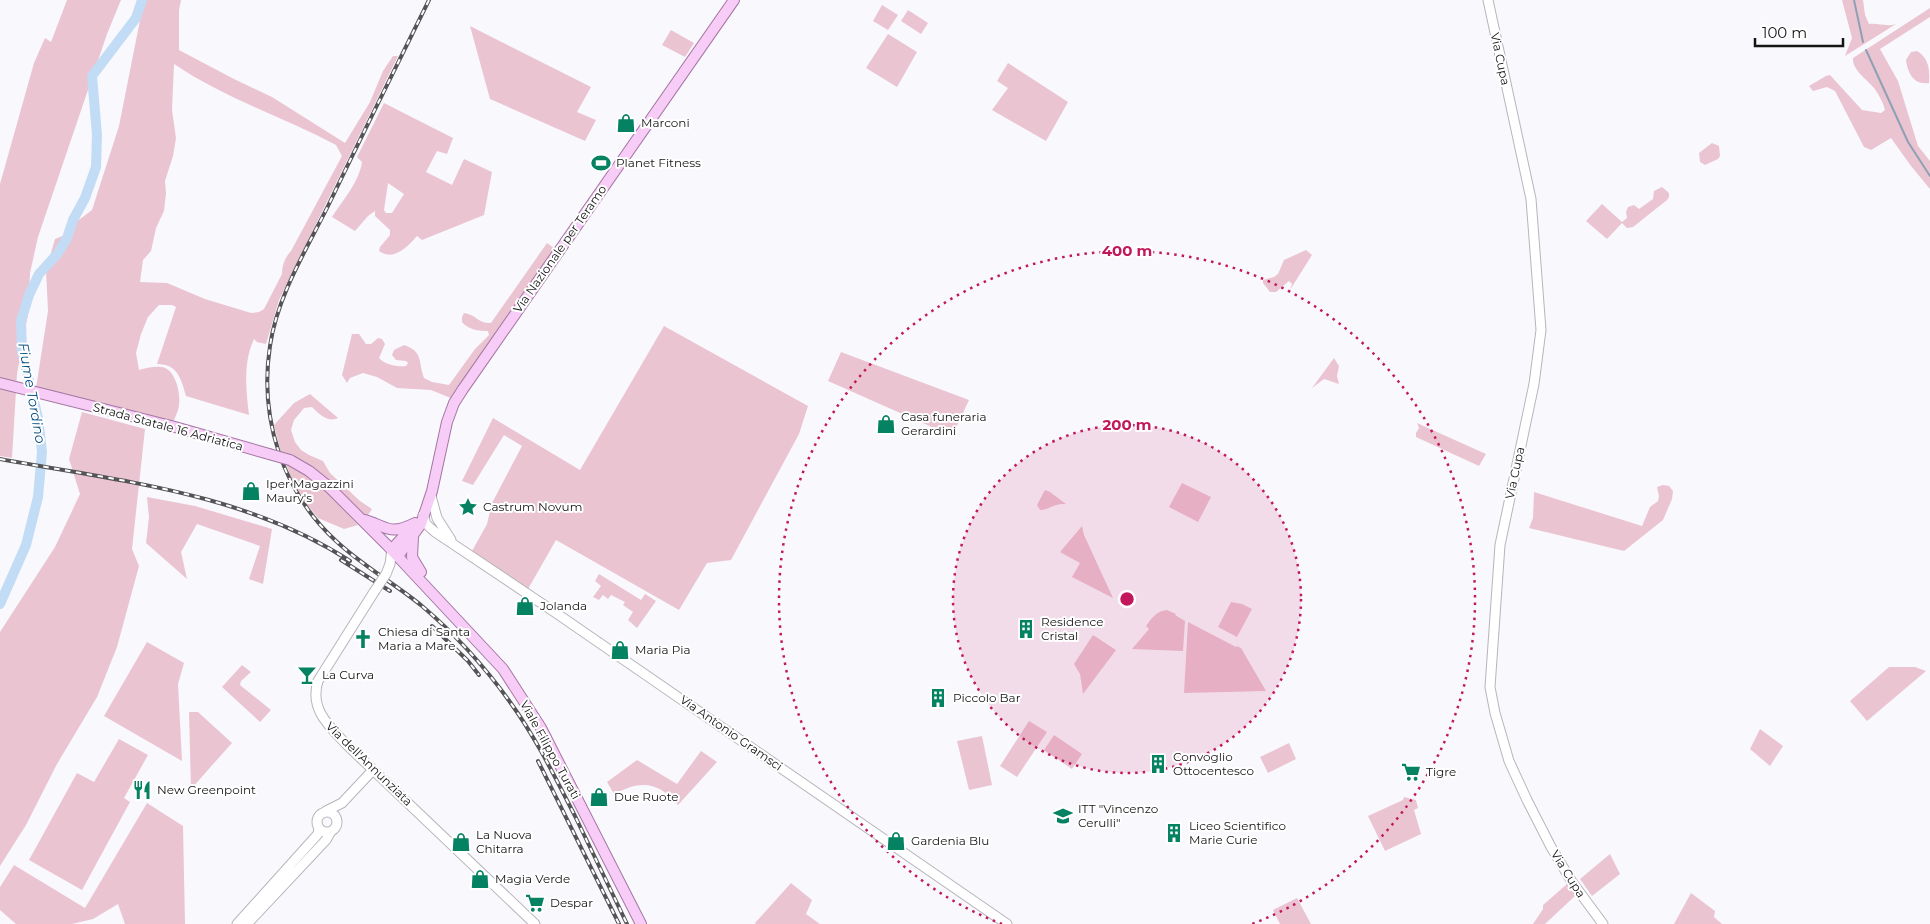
<svg xmlns="http://www.w3.org/2000/svg" width="1930" height="924" font-family="Montserrat,sans-serif">
<style>
.green{fill:#ebc4d2;fill-rule:evenodd}
.lines{fill:none;stroke-linecap:round;stroke-linejoin:round}
.stream{stroke:#8ea0b3;stroke-width:2}
.river{stroke:#c2dcf6;stroke-width:10}
.tertiary-casing{stroke:#b7b5ba;stroke-width:11}
.primary-casing{stroke:#a476a4;stroke-width:12}
.tertiary{stroke:#fff;stroke-width:9}
.primary{stroke:#f7ccf6;stroke-width:10}
.rail-casing{stroke:#545356;stroke-width:4}
.rail{stroke:#fff;stroke-width:2;stroke-dasharray:5.5;stroke-linecap:butt}
.tertiary-bridge-casing{stroke:#b7b5ba;stroke-width:11;stroke-linecap:butt}
.primary-bridge-casing{stroke:#a476a4;stroke-width:12;stroke-linecap:butt}
.tertiary-bridge{stroke:#fff;stroke-width:9}
.primary-bridge{stroke:#f7ccf6;stroke-width:10}
.ring{fill:none;stroke:#c2185b;stroke-width:2.5;stroke-dasharray:2.5 5}
.labels{text-anchor:middle;stroke-width:4;stroke-linejoin:round;paint-order:stroke}
.street-label{font-size:12px;fill:#151516;stroke:#fff}
.poi-label{font-size:12px;fill:#151516;stroke:#fff;text-anchor:start}
.water-label{font-size:14px;font-style:italic;fill:#095083;stroke:#fff}
.centre{fill:#c2185b;stroke:#fff;stroke-width:2.5}
.ring-label{font-size:15px;text-anchor:middle;font-weight:bold;fill:#c2185b;stroke:#fff;stroke-width:4;stroke-linejoin:round;paint-order:stroke}
</style>
<rect width="100%" height="100%" fill="#f9f8fd"/>
<!-- green -->
<path class="green" d="M67,0H121L107,34L38,237L30,273L28,314L17,374L12,458L0,456V184L34,63L45,38L51,42Z
M144,0H181L179,10V50L234,79L272,97L345,143L370,102L383,71L393,56H398L279,300L266,344L257,342L254,339C243,362 246,390 249,415L186,396C181,379 178,364 157,364L176,307L172,305H159L148,317L141,334L136,353L139,370C146,368 154,366 162,367C175,369 181,393 179,404C179,410 175,417 173,423L36,388L48,311L46,270L55,239L73,232L76,222L92,210L119,126ZM174,64C224,98 283,117 336,145L342,156L291,251C285,257 282,265 282,274L264,309L259,312L251,313L205,299L167,283L140,282L143,260L151,251L156,228L164,211L166,193L165,181L173,156L176,138L172,110Z
M1842,0H1863L1865,15L1869,24C1878,23 1887,27 1896,24L1845,56L1852,38Z
M882,5L898,15L888,30L873,21Z
M1930,8V17L1880,49L1898,81L1918,146L1930,161V189L1911,166L1891,138L1871,150L1864,147L1835,91L1827,87L1813,91L1809,86L1826,76L1830,75L1862,110L1881,113L1885,110C1883,102 1879,95 1874,88C1867,79 1852,70 1853,58Z
M908,10L928,23L921,34L901,21Z
M470,26L591,87L577,112L596,120L585,141L490,99Z
M671,30L694,43L685,57L662,45Z
M888,34L917,52L897,87L866,68Z
M1917,51C1929,58 1930,70 1929,83C1914,85 1908,74 1906,60L1911,52Z
M1008,63L1068,102L1046,141L992,110L1008,88L997,81Z
M384,103L453,138L447,154L437,151L426,172L452,185L464,159L492,172L484,215L422,240L417,236C408,246 394,262 379,251L380,247L390,235V230L375,216V211L368,216L355,231L332,217C343,200 359,182 362,162L357,157ZM388,183L404,194L392,213H386L384,210Z
M1712,143L1719,146L1720,156L1718,159L1705,165L1700,162L1699,153Z
M1662,187L1669,193V197L1667,200L1633,227L1627,228L1622,223L1607,239L1586,221L1602,204L1622,222L1627,218L1626,212L1628,207L1634,205L1639,209L1653,199L1654,191Z
M547,243L558,251L453,399L431,390L397,388L377,377L363,373L350,378L347,383L342,375L352,334H359L366,344H371L378,338L382,339L385,344L379,358C385,365 398,367 406,366L408,363L406,361L396,360L392,355L394,350L404,345C424,352 418,362 424,378L432,382L449,385L475,349L489,335L488,331C478,331 469,330 462,322V317L464,313C475,314 479,324 491,323Z
M1306,250L1312,255L1290,290L1292,284L1289,281L1276,292H1270L1263,283V280L1274,277L1278,274L1284,260Z
M664,326L808,406L799,434L731,560L707,563L679,610L556,540L528,589L472,551L487,524L492,503L522,446L504,435L473,485L462,481L493,418L580,470Z
M841,352L969,400L952,436L828,381Z
M1334,358L1339,366L1337,376L1339,384L1324,379L1312,388Z
M310,394L338,418C328,423 319,414 312,407L304,408L294,420L291,430L295,442L301,450L309,455L323,461L330,473L360,501L372,509L368,515H362L281,453L274,425L294,403Z
M82,412L145,429L132,549L139,566L117,647L97,697L57,764L26,825L0,866V632L55,547L80,494L69,459Z
M1417,423L1486,454L1479,466L1416,437V433L1419,428Z
M286,464C309,464 343,509 358,525L344,529L318,518L305,502L294,485Z
M1182,483L1211,497L1198,522L1169,507Z
M1663,485L1669,486L1673,491L1672,499L1663,520L1624,551L1529,528L1533,518L1534,492L1642,526L1650,507L1658,501L1659,496L1657,487Z
M1045,490L1050,492L1066,504C1053,503 1049,510 1040,510L1037,505Z
M147,497L195,506L272,529L263,584L249,579L260,546L197,524L181,552L187,579L146,543L149,517Z
M1082,526L1084,535L1113,598L1072,577L1080,563L1060,552Z
M599,574L641,600L645,594L656,601L637,628L628,620L633,612L623,605L625,602L611,595L608,599L603,595L599,600L593,597L601,586L595,581Z
M1231,602L1242,604L1252,609L1237,637L1218,627Z
M1167,610L1176,614L1175,615L1185,621L1183,651L1132,649L1149,629L1146,626C1152,618 1156,611 1167,610Z
M1188,622L1236,647L1237,646L1241,648L1266,691L1184,693Z
M1093,635L1116,650L1083,694L1080,674L1074,664Z
M147,642L184,663L178,684L182,761L104,716Z
M242,665L251,672L241,681L240,685L271,710L260,722L222,687Z
M1889,667H1915L1926,671L1867,721L1850,701Z
M189,712H198L232,743L191,789Z
M1029,721L1047,732L1017,777L1000,766Z
M1760,729L1783,746L1770,766L1750,749Z
M1054,735L1082,754L1072,769L1044,750Z
M982,736L992,785L969,790L957,741Z
M119,739L148,755L124,798L130,802L82,890L29,860L77,773L94,782Z
M1289,743L1296,759L1268,773L1260,757Z
M701,751L717,762L678,805C658,781 641,780 614,794L607,782L637,760L677,784Z
M1404,797L1416,800L1418,808L1414,810L1421,834L1385,851L1368,816L1403,800Z
M147,803L183,826L185,924H125L118,904L93,919L72,924H16L0,910V887L14,865L85,908Z
M1610,854L1620,874L1592,896L1580,879Z
M791,883L812,900L806,914L820,924H756L755,923Z
M1567,884L1576,895L1545,924H1533L1543,909V905Z
M1691,893L1715,911L1714,917L1722,924H1674Z
M1297,898L1311,924H1280L1273,910Z"/>
<g class="lines">
<!-- stream -->
<path class="stream" d="M1854,0L1863,42
M1866,50L1908,142L1930,176"/>
<!-- river -->
<path class="river" d="M0,604L26,545L38,497L42,452L38,418L22,352L21,321L29,295L39,274L58,253L67,238L73,220L85,198L96,167L97,135L92,76L136,18L142,0"/>
<!-- tertiary casing -->
<g class="tertiary-casing">
<path id="tertiary" d="M1488,0L1531,199L1541,330L1534,384L1500,545L1490,687L1495,713L1509,761L1527,800L1551,847L1572,882L1603,924
M431,496L437,518L451,540
M423,515L426,524L435,532L556,613L1007,924
M386,574L390,564L392,549
M374,592L318,681C309,710 330,727 348,746L535,924
M326,811L342,803L373,770
M317 822a10 10 0 1 1 20 0a10 10 0 1 1-20 0Z
M237,924L318,834L319,828
M247,924L326,840L331,831"/>
</g>
<!-- primary casing -->
<g class="primary-casing">
<path id="primary" d="M0,383L175,427L269,454
M290,460L309,471L329,487L387,545L503,669L541,728L641,924
M365,520C388,527 389,536 415,523
M413,537L412,557L421,572
M392,549L412,527
M398,556L421,524L432,491L447,422L454,403L463,389L734,0"/>
</g>
<!-- tertiary -->
<use href="#tertiary" class="tertiary"/>
<!-- primary -->
<use href="#primary" class="primary"/>
<!-- rail casing -->
<g class="rail-casing">
<path id="rail" d="M429,0C395,69 361,137 328,206C306,250 277,297 270,346C259,417 282,491 335,540C361,565 394,583 422,606C455,634 485,667 510,702C536,738 555,777 575,816C592,852 610,888 627,924
M0,459C120,481 245,493 350,561
M341,560L390,591
M432,626L468,661L479,675
M538,761L619,924"/>
</g>
<!-- rail -->
<use href="#rail" class="rail"/>
<!-- tertiary-bridge casing -->
<g class="tertiary-bridge-casing">
<path id="tertiary-bridge" d="M374,592L386,574"/>
</g>
<!-- primary-bridge casing -->
<g class="primary-bridge-casing">
<path id="primary-bridge" d="M269,454L290,460"/>
</g>
<!-- tertiary-bridge -->
<use href="#tertiary-bridge" class="tertiary-bridge"/>
<!-- primary-bridge -->
<use href="#primary-bridge" class="primary-bridge"/>
</g>
<!-- distance rings -->
<circle cx="1127" cy="599" r="174" fill="#c2185b" fill-opacity=".12"/>
<g class="ring">
<circle cx="1127" cy="599" r="174"/>
<path d="M1002 924A348 348 0 1 1 1252 924"/>
</g>
<!-- icons -->
<defs>
<g id="shop-bare" transform="scale(1.5)"><path d="M-5-2.5h2.3a2.7 3.5 0 0 1 5.4 0H5L5.5 6h-11ZM-1.5-2.5h3a1.5 2.3 0 0 0-3 0Z" fill="#048262" stroke="#fff" stroke-width="2.5" paint-order="stroke"/></g>
<g id="stadium-bare" transform="scale(1.5)"><path d="M0-5a6.5 5 0 1 0 0 10a6.5 5 0 1 0 0-10ZM-3.5-1.8h7v3.6h-7Z" fill="#048262" stroke="#fff" stroke-width="2.5" paint-order="stroke"/></g>
<g id="sight-bare" transform="scale(1.5)"><path d="M0-6L1.8-2.2L6-1.7L2.9 1.2L3.7 5.4L0 3.3L-3.7 5.4L-2.9 1.2L-6-1.7L-1.8-2.2Z" fill="#048262" stroke="#fff" stroke-width="2.5" paint-order="stroke"/></g>
<g id="building-bare" transform="scale(1.5)"><path d="M-4-6H4V6H1V3H-1V6H-4ZM-2.5-4.3h1.7v1.8h-1.7ZM.8-4.3h1.7v1.8H.8ZM-2.5-1h1.7V.8h-1.7ZM.8-1h1.7V.8H.8Z" fill="#048262" stroke="#fff" stroke-width="2.5" paint-order="stroke"/></g>
<g id="church-bare" transform="scale(1.5)"><path d="M-1.2-6h2.4v3.5h3.3v2.4h-3.3V6h-2.4V-.1h-3.3v-2.4h3.3Z" fill="#048262" stroke="#fff" stroke-width="2.5" paint-order="stroke"/></g>
<g id="bar-bare" transform="scale(1.5)"><path d="M-6-5H6L.8 .8V4.5H3.5V6h-7V4.5H-.8V.8Z" fill="#048262" stroke="#fff" stroke-width="2.5" paint-order="stroke"/></g>
<g id="supermarket-bare" transform="scale(1.5)"><path d="M-6-5.5h2.5l.6 2H6L4.5 2H-2.5L-4.4-4H-6ZM-1.5 3.2a1.3 1.3 0 1 0 .1 0ZM3 3.2a1.3 1.3 0 1 0 .1 0Z" fill="#048262" stroke="#fff" stroke-width="2.5" paint-order="stroke"/></g>
<g id="restaurant-bare" transform="scale(1.5)"><path d="M-5-6h1v4h1v-4h1v4h1v-4h1v5L-1.5 .5V6h-2V.5L-5-1ZM5-6V6H3V1.5H1.5Q1.5-4 5-6Z" fill="#048262" stroke="#fff" stroke-width="2.5" paint-order="stroke"/></g>
<g id="school-bare" transform="scale(1.5)"><path d="M0-5L7-2L0 1L-7-2ZM-4 1L0 2.5L4 1V4Q0 6-4 4Z" fill="#048262" stroke="#fff" stroke-width="2.5" paint-order="stroke"/></g>
</defs>
<g fill-rule="evenodd">
<use href="#shop-bare" x="626" y="123"/>
<use href="#stadium-bare" x="601" y="163"/>
<use href="#shop-bare" x="886" y="424"/>
<use href="#shop-bare" x="251" y="491"/>
<use href="#sight-bare" x="468" y="507"/>
<use href="#shop-bare" x="525" y="606"/>
<use href="#building-bare" x="1026" y="629"/>
<use href="#church-bare" x="363" y="639"/>
<use href="#shop-bare" x="620" y="650"/>
<use href="#bar-bare" x="307" y="675"/>
<use href="#building-bare" x="938" y="698"/>
<use href="#building-bare" x="1158" y="764"/>
<use href="#supermarket-bare" x="1411" y="772"/>
<use href="#restaurant-bare" x="142" y="790"/>
<use href="#shop-bare" x="599" y="797"/>
<use href="#school-bare" x="1063" y="816"/>
<use href="#building-bare" x="1174" y="833"/>
<use href="#shop-bare" x="896" y="841"/>
<use href="#shop-bare" x="461" y="842"/>
<use href="#shop-bare" x="480" y="879"/>
<use href="#supermarket-bare" x="535" y="903"/>
</g>
<g class="labels">
<!-- street labels -->
<g class="street-label">
<text transform="translate(1500 59) rotate(78)" y="4">Via Cupa</text>
<text transform="translate(560 249) rotate(-55)" y="4">Via Nazionale per Teramo</text>
<text transform="translate(168 427) rotate(15)" y="4">Strada Statale 16 Adriatica</text>
<text transform="translate(1515 473) rotate(-78)" y="4">Via Cupa</text>
<text transform="translate(731 733) rotate(35)" y="4">Via Antonio Gramsci</text>
<text transform="translate(550 750) rotate(61)" y="4">Viale Filippo Turati</text>
<text transform="translate(369 764) rotate(44)" y="4">Via dell'Annunziata</text>
<text transform="translate(1568 874) rotate(58)" y="4">Via Cupa</text>
</g>
<!-- poi labels -->
<g class="poi-label">
<text x="641" y="127">Marconi</text>
<text x="616" y="167">Planet Fitness</text>
<text x="901" y="421">Casa funeraria<tspan x="901" dy="14">Gerardini</tspan></text>
<text x="266" y="488">Iper Magazzini<tspan x="266" dy="14">Maury's</tspan></text>
<text x="483" y="511">Castrum Novum</text>
<text x="540" y="610">Jolanda</text>
<text x="1041" y="626">Residence<tspan x="1041" dy="14">Cristal</tspan></text>
<text x="378" y="636">Chiesa di Santa<tspan x="378" dy="14">Maria a Mare</tspan></text>
<text x="635" y="654">Maria Pia</text>
<text x="322" y="679">La Curva</text>
<text x="953" y="702">Piccolo Bar</text>
<text x="1173" y="761">Convoglio<tspan x="1173" dy="14">Ottocentesco</tspan></text>
<text x="1426" y="776">Tigre</text>
<text x="157" y="794">New Greenpoint</text>
<text x="614" y="801">Due Ruote</text>
<text x="1078" y="813">ITT "Vincenzo<tspan x="1078" dy="14">Cerulli"</tspan></text>
<text x="1189" y="830">Liceo Scientifico<tspan x="1189" dy="14">Marie Curie</tspan></text>
<text x="476" y="839">La Nuova<tspan x="476" dy="14">Chitarra</tspan></text>
<text x="911" y="845">Gardenia Blu</text>
<text x="495" y="883">Magia Verde</text>
<text x="550" y="907">Despar</text>
</g>
<!-- water labels -->
<g class="water-label">
<text transform="translate(32 393) rotate(80)" y="5">Fiume Tordino</text>
</g>
</g>
<circle cx="1127" cy="599" r="8" class="centre"/>
<g class="ring-label">
<text x="1127" y="256">400 m</text>
<text x="1127" y="430">200 m</text>
</g>
<!-- scale -->
<path d="M1755 38v8h88v-8" fill="none" stroke="#151516" stroke-width="2.5"/>
<text x="1762" y="38" font-size="15" fill="#151516" stroke="#ffffff" stroke-width="4" paint-order="stroke">100 m</text>
</svg>
